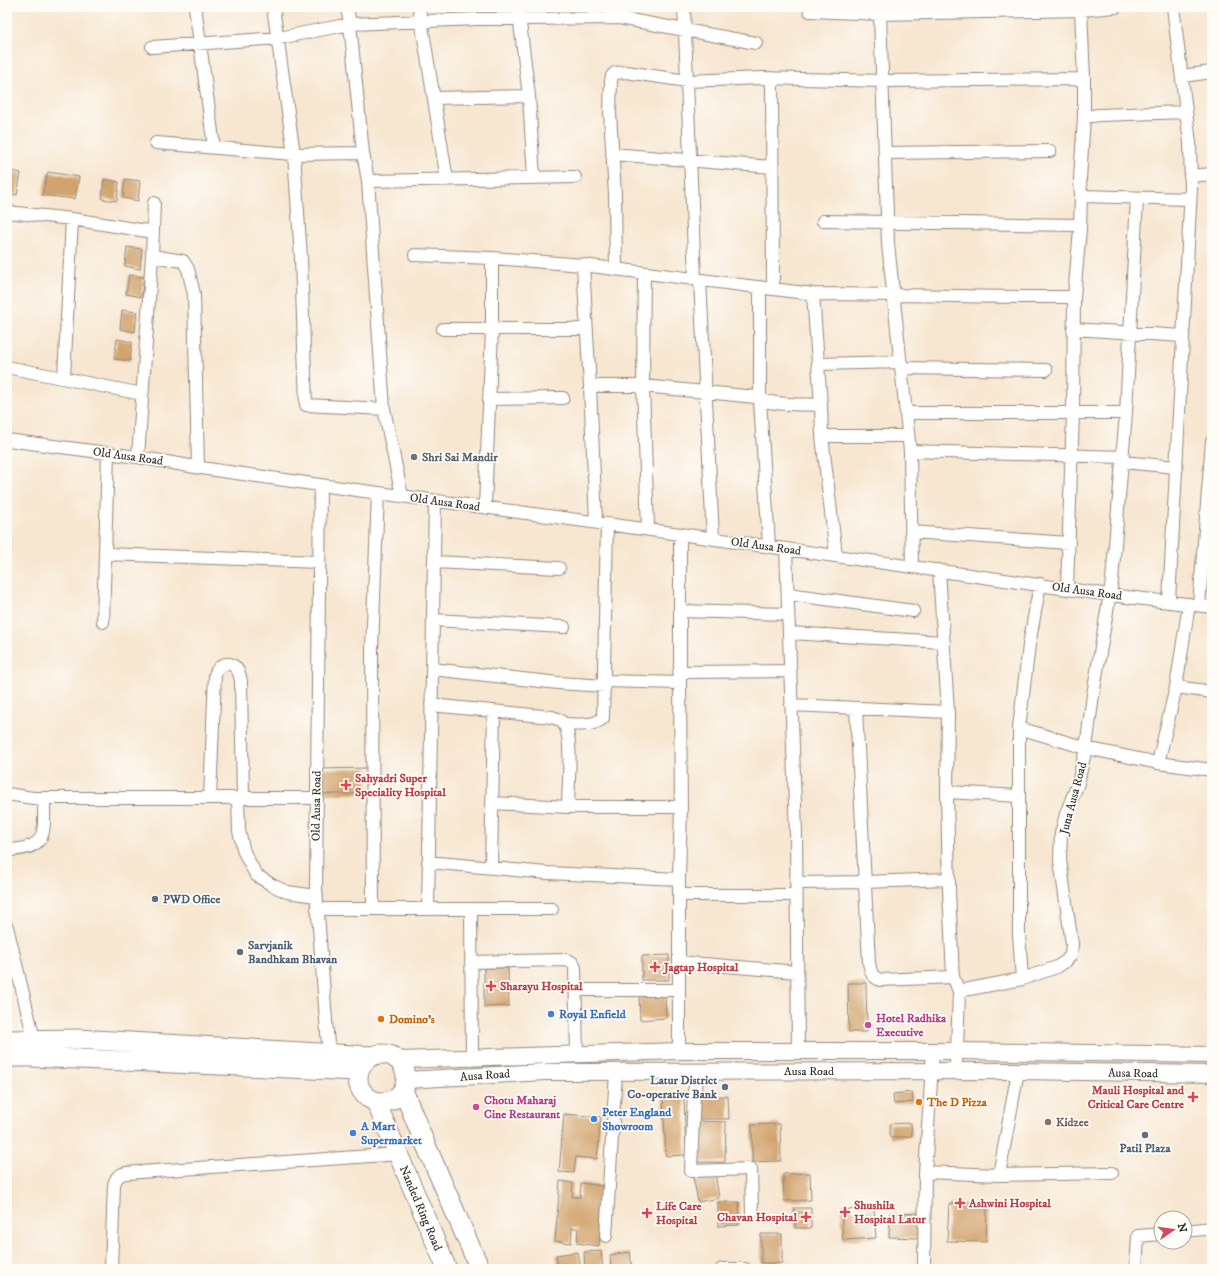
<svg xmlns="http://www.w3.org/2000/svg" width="1219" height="1276" font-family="'IM FELL DW Pica',serif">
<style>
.building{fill:#d2a36c}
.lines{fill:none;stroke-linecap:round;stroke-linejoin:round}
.minor-casing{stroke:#91887e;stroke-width:14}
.secondary-casing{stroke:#91887e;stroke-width:18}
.trunk-casing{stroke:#91887e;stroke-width:21}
.minor{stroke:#fff;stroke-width:12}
.secondary{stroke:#fff;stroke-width:16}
.trunk{stroke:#fff;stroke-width:19}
.worship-dot{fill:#6b7280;stroke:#fdfcf7;stroke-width:1.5}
.health-dot{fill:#e0444e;stroke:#fdfcf7;stroke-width:1.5}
.service-dot{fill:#5c6f8a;stroke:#fdfcf7;stroke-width:1.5}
.shop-dot{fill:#3f7fe0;stroke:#fdfcf7;stroke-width:1.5}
.food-dot{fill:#e8710a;stroke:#fdfcf7;stroke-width:1.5}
.hotel-dot{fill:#d1479c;stroke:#fdfcf7;stroke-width:1.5}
.education-dot{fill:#8d6e63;stroke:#fdfcf7;stroke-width:1.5}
.labels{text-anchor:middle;stroke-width:3.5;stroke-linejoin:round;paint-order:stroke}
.street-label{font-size:12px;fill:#2b2b2b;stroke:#fdfcf7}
.worship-label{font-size:12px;font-weight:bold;fill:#5b616d;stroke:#fdfcf7;text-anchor:start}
.health-label{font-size:12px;font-weight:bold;fill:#be3a42;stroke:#fdfcf7;text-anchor:start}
.service-label{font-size:12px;font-weight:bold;fill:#4e5e75;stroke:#fdfcf7;text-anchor:start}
.shop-label{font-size:12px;font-weight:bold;fill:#366cbe;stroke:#fdfcf7;text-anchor:start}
.hotel-label{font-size:12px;font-weight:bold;fill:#b23c85;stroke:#fdfcf7;text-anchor:start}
.food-label{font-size:12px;font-weight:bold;fill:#c56008;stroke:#fdfcf7;text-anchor:start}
.education-label{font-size:12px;font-weight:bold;fill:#785e54;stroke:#fdfcf7;text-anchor:start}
</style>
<rect width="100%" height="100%" fill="#fdfcf7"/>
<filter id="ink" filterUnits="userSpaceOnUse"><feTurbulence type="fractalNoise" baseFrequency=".025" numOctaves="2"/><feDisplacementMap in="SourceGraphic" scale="8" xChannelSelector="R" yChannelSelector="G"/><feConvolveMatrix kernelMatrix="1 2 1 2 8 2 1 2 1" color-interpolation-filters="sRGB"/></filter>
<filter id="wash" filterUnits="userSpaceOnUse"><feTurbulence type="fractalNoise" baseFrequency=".012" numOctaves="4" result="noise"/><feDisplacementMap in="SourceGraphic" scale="16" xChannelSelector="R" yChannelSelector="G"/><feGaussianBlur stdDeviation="0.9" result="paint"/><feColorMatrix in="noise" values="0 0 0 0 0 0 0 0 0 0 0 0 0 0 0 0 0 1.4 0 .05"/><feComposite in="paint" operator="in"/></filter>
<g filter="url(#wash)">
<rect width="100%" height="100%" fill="#f7e6d0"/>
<g id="blocks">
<!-- building -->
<path class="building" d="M7,170L21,173L17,195L7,194Z
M48,172L79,177L75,199L42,195Z
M104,179L119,182L117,201L102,199Z
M125,179L140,181L138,201L123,198Z
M127,247L142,249L140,269L125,266Z
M129,275L144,277L141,297L126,294Z
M122,310L137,312L135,332L120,329Z
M117,339L132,342L130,361L114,359Z
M368,768V794H318V769Z
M669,955V980H642V956Z
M484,968H508L509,1006L484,1007Z
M848,983H866L867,1032H849Z
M665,993L666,1018L640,1020L639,994Z
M912,1092L913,1102L894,1104L893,1094Z
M698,1096H728L729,1119H699Z
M684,1098L686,1155L666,1156L663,1099Z
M564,1114L601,1117L597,1159L576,1157L574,1173L559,1172Z
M696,1121L726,1122L725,1162H695Z
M911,1123L912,1136L890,1138V1124Z
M780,1124L781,1161L752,1162V1125Z
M715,1173L719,1198L698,1202L693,1176Z
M810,1173L811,1200L784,1201L783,1174Z
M560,1181L573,1183L572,1197H580L581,1183L603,1186L599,1246L577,1243L578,1228H572L571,1243L555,1241Z
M718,1202H739V1225L718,1226Z
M949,1204L987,1205L986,1242L947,1241Z
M794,1208H811V1228H795Z
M874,1208L876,1238L843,1240L841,1210Z
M890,1213L921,1214L920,1238L889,1237Z
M761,1234H782V1263H761Z
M601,1251L603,1269H585L584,1252Z
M578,1252L581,1269H558L556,1255Z
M630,1252L632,1269H611L610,1255Z"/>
</g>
</g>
<g filter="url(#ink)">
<use href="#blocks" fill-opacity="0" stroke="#91887e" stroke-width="1"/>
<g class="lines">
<!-- minor casing -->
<g class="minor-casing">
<path id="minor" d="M195,7L214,147
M273,7L294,154L301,258L306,405L384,409
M347,7L350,24L363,153L368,181L384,409L402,496
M419,7L447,180
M684,7L695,279
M879,7L880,14L888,244L910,451L912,567
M1081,7V10L1116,7
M810,11L880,14L1081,10L1084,79V117
M152,47L279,38L350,24L478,19H520L619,18L756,43
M1182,76L1212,72
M772,78L773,289
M529,96L534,178
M434,98L529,96L518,7
M156,143L294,154L363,153
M885,153L1050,151
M612,154L772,167
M1190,176L1212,174
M368,181L575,177
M1081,196L1190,199
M7,212L72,219L153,232
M823,221L1080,225
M415,255L492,258
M152,256L183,261L188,269L194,294L198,467
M583,265L590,386H643L756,397C768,406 805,404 821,405
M616,269L615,195L610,113L611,81L612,76L615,73L626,72L687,81L762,78L883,81L1084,79
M644,273L643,386L648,529
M700,280L713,538
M760,287V400L769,546
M813,294C900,294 987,298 1074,297L1080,229L1081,196L1080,179L1084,117L1099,115L1186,112
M443,329H587
M1073,329L1183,336
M818,364L901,362
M7,367L142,394
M901,368L1046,370
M64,378L72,219
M590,386L596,522
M489,399L563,398
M906,413H1126
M822,436H908
M7,440L138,457L201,468L320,485L316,888L327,1033L329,1054
M910,451L1123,457
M138,457L152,256L154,203
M1123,462L1176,467
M320,485L680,534L1110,595L1212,607
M485,507L492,329V258L583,265L813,294L821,405L822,436L836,555
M911,532L1069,543
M786,549L796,833L798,1051
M105,554L319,562
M434,562L559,568
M939,570L948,712L947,792L949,890L953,977L959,991L957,1051L955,1071
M1067,588L1073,413L1074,297
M788,594L913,611
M1169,601L1191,189L1190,143L1173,7
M1199,605L1212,441
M680,611L788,614
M433,620L564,627
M103,622L108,453
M789,633L944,642
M432,669L558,683L605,686
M679,672L790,671
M605,681L680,683
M1176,687L1189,604
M1212,692L1176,687L1158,763L1212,770
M431,705L552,717C558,719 562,720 565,726C573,740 568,789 568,807
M791,705L948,712
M856,708L869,963C871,972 871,976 880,980L953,977
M564,724C576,724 594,727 603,718L607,524
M1019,728L1086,748L1158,763
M947,792L1019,796
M7,794L33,798H316
M210,798L215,675C218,666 227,659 236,668C239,671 240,676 241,681L243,798
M238,798L239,831L244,852L256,875L272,885L287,892L316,896
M492,803L568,807H681
M7,850C49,849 44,833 44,798
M428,862L547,873L679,879
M491,868L494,711
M796,883L865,882L948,879
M679,895H796
M317,909H552
M373,909L372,650L378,493
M428,909L435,501
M471,909L472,1057
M7,927L34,1039
M471,962L567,960C572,962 574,963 575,968L577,1054
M679,962L797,972
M1022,979L1019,934V728L1029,645L1040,584
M576,990H679
M959,991L1022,979L1057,967L1066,961L1071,955L1072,944L1060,860L1061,833L1066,814L1078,783L1086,748L1093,695L1112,581L1126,413L1137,198
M679,1051V879L681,807L680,683V534
M701,1071L694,1091L691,1171L751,1169L752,1212
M925,1172L999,1175L1018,1071
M999,1175L1112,1173
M1185,1231L1212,1228
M606,1236L616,1072
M111,1269L114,1185C116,1177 118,1175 126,1173L399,1154
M722,1269H745
M924,1269L925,1172L933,1051
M1136,1269L1138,1236L1161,1234"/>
</g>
<!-- secondary casing -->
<g class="secondary-casing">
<path id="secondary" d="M399,1060L679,1051H957L1212,1055
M406,1080L544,1072L1018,1071L1212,1074"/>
</g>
<!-- trunk casing -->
<g class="trunk-casing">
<path id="trunk" d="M7,1040L77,1039L371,1056
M358 1078a24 24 0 1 1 48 0a24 24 0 1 1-48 0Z
M7,1057H31L358,1071
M403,1090L421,1134L480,1269
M376,1102L447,1269"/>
</g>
<!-- minor -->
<use href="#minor" class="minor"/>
<!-- secondary -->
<use href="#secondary" class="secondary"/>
<!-- trunk -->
<use href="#trunk" class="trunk"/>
</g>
</g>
<!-- markers -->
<circle class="worship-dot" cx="414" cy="457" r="4"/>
<g class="health-dot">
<path d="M344 779h4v4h4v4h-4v4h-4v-4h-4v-4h4z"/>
<path d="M653 961h4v4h4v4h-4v4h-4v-4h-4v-4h4z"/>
<path d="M489 980h4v4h4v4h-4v4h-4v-4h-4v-4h4z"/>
<path d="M1191 1091h4v4h4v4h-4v4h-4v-4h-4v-4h4z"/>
<path d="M958 1197h4v4h4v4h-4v4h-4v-4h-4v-4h4z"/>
<path d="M843 1206h4v4h4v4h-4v4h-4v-4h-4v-4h4z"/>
<path d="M645 1207h4v4h4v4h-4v4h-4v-4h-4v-4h4z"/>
<path d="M804 1211h4v4h4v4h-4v4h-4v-4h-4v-4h4z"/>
</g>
<g class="service-dot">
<circle cx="155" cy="899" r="4"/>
<circle cx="240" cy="952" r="4"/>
<circle cx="725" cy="1087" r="4"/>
<circle cx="1145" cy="1135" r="4"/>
</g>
<g class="shop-dot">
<circle cx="551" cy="1014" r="4"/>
<circle cx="594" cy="1119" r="4"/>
<circle cx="353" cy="1133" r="4"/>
</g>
<g class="food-dot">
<circle cx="381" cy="1019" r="4"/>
<circle cx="919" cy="1102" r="4"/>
</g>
<g class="hotel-dot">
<circle cx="868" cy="1025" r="4"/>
<circle cx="476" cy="1107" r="4"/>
</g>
<circle class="education-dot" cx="1048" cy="1122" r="4"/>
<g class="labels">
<!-- street labels -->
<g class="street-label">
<text transform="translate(128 456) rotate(8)" y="4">Old Ausa Road</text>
<text transform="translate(445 502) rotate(8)" y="4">Old Ausa Road</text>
<text transform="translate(766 546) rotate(8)" y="4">Old Ausa Road</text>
<text transform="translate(1087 591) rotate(8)" y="4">Old Ausa Road</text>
<text transform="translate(1073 798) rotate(-75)" y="4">Juna Ausa Road</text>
<text transform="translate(316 806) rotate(-89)" y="4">Old Ausa Road</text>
<text x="809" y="1075">Ausa Road</text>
<text transform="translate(1133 1073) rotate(1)" y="4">Ausa Road</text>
<text transform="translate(485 1075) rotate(-4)" y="4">Ausa Road</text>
<text transform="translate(421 1208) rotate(67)" y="4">Nanded Ring Road</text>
</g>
<!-- worship labels -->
<g class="worship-label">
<text x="422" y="461">Shri Sai Mandir</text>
</g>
<!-- health labels -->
<g class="health-label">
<text x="355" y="782">Sahyadri Super<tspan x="355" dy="14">Speciality Hospital</tspan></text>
<text x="664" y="971">Jagtap Hospital</text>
<text x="500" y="990">Sharayu Hospital</text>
<text x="1184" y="1094" text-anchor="end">Mauli Hospital and<tspan x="1184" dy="14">Critical Care Centre</tspan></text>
<text x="969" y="1207">Ashwini Hospital</text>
<text x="854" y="1209">Shushila<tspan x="854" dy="14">Hospital Latur</tspan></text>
<text x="656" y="1210">Life Care<tspan x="656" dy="14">Hospital</tspan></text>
<text x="797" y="1221" text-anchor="end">Chavan Hospital</text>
</g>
<!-- service labels -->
<g class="service-label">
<text x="163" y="903">PWD Office</text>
<text x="248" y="949">Sarvjanik<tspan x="248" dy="14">Bandhkam Bhavan</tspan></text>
<text x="717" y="1084" text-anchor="end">Latur District<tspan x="717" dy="14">Co-operative Bank</tspan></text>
<text x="1145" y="1152" text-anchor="middle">Patil Plaza</text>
</g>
<!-- shop labels -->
<g class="shop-label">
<text x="559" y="1018">Royal Enfield</text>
<text x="602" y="1116">Peter England<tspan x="602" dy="14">Showroom</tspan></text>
<text x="361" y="1130">A Mart<tspan x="361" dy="14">Supermarket</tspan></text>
</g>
<!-- hotel labels -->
<g class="hotel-label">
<text x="876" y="1022">Hotel Radhika<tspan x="876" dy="14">Executive</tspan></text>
<text x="484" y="1104">Chotu Maharaj<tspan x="484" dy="14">Cine Restaurant</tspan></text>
</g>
<!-- food labels -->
<g class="food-label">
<text x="389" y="1023">Domino's</text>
<text x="927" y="1106">The D Pizza</text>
</g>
<!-- education labels -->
<g class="education-label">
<text x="1056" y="1126">Kidzee</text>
</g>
</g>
<!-- margin -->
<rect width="1219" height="1276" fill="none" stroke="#fdfcf7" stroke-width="24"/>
<!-- north arrow -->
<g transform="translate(1173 1230) rotate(77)"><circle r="19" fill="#fdfcf7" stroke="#a9a8a5"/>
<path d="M0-3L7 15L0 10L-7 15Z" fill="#d1495b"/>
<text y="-6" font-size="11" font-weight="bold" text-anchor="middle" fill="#2b2b2b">N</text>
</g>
</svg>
